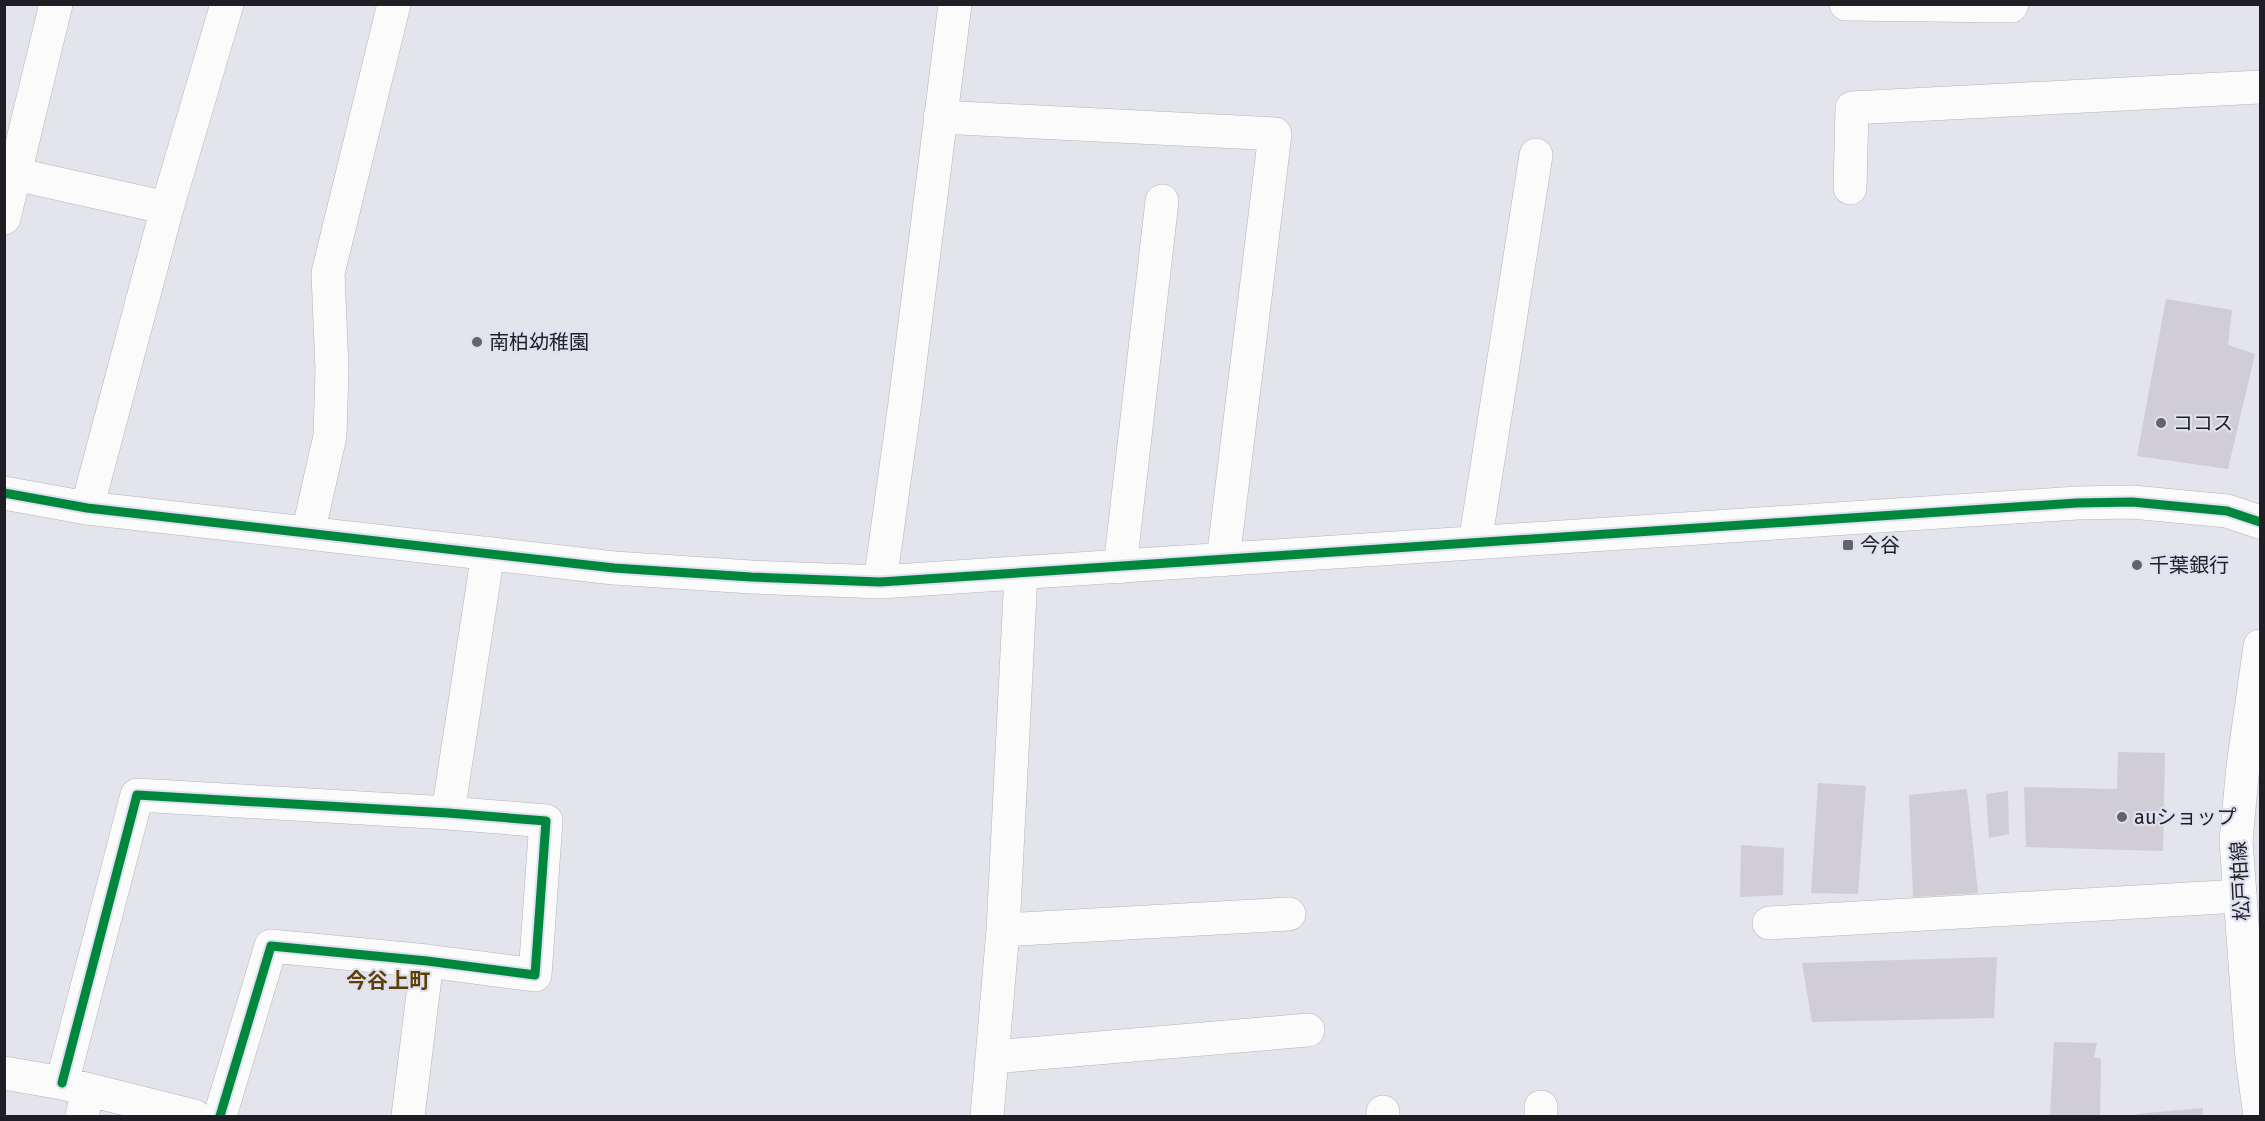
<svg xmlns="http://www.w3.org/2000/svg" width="2265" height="1121" font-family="'Fira Sans','Noto Sans JP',sans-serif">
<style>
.building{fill:#d0cdd6}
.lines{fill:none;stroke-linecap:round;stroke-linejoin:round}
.minor-casing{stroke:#b4b4ba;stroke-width:34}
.major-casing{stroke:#b4b4ba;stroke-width:34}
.minor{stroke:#fbfbfc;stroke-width:33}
.major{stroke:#fbfbfc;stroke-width:33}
.cycleway-casing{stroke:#dfe0f0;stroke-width:13}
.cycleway{stroke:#00873e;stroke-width:9}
.poi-dot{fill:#63636a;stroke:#dfe0f0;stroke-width:2}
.labels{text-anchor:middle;stroke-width:4.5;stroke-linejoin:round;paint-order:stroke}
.poi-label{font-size:20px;fill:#1e1e24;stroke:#dfe0f0;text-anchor:start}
.street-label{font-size:20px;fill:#1e1e24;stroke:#dfe0f0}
.neighbourhood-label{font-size:21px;font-weight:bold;fill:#5c3f02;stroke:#dfe0f0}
</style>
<rect width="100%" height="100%" fill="#e3e4ec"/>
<!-- building -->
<path class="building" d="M2166,299L2232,310L2228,345L2255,354L2228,469L2137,456Z
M2118,752L2165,753L2163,851L2026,847L2024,787L2117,789Z
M1818,783L1866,786L1858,894L1811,893Z
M1967,789L1978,893L1913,897L1909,795Z
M2008,791L2009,834L1989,838L1986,794Z
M1741,845L1784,848L1783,895L1740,897Z
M1997,957L1994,1018L1812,1022L1802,963Z
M2054,1042L2097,1043L2094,1057L2101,1059L2100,1116H2050Z
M2203,1108V1116H2136V1114Z"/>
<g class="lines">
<!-- minor casing -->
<g class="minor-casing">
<path id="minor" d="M1846,4L2011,6L2012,4
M940,117L1275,134L1223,560
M15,174L167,208
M1850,188L1852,108L2260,87
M4,218L56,4
M4,493L87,508L614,568L751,577L880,582L2077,503L2132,502L2227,511L2260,522
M87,508L167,208L227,4
M308,533L330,436L332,370L328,273L394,4
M1475,543L1536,155
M1120,567L1162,201
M880,582L905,403L955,4
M448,813L488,553
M1769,923L2240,896
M1003,930L1289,914
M993,1057L1308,1030
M4,1073L62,1083L194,1116
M62,1083L137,795L448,813L546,821L535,975L427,961L271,946L220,1116
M82,1116L88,1090
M408,1116L427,961
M987,1116L1003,930L1021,574
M1383,1116V1112
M1541,1116V1107"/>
</g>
<!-- major casing -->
<g class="major-casing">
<path id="major" d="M2260,1116L2252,1058L2236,841L2243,766L2260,646"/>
</g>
<!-- minor -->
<use href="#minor" class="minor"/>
<!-- major -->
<use href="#major" class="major"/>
<!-- cycleway casing -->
<g class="cycleway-casing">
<path id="cycleway" d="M4,493L87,508L614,568L751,577L880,582L2077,503L2132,502L2227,511L2260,522
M62,1083L137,795L448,813L546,821L535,975L427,961L271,946L220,1116"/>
</g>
<!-- cycleway -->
<use href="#cycleway" class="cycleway"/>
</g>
<!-- markers -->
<g class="poi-dot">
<circle cx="477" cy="342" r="6"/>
<circle cx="2161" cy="423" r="6"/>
<rect x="1842" y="539" width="12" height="12" rx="3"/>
<circle cx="2137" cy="565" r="6"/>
<circle cx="2122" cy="817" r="6"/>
</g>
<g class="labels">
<!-- poi labels -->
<g class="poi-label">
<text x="489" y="349">南柏幼稚園</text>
<text x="2173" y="430">ココス</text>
<text x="1860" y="552">今谷</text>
<text x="2149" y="572">千葉銀行</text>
<text x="2134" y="824">auショップ</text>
</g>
<!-- street labels -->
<g class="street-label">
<text transform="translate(2240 881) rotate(-93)" y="7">松戸柏線</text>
</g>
<!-- neighbourhood labels -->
<g class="neighbourhood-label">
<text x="388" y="988">今谷上町</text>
</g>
</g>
<!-- border -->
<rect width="2265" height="1121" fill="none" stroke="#1e1e24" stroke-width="12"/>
</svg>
